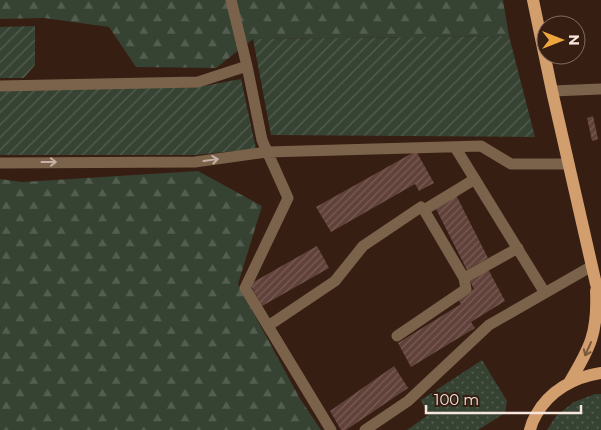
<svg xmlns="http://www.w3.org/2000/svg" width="601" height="430" font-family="Montserrat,sans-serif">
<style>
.grass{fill:url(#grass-dots)}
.forest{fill:url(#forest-firs)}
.garden{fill:url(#garden-furrows)}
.building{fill:url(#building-hatch)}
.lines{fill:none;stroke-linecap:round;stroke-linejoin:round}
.minor{stroke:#7b624b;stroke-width:11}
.major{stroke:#d29e6d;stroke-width:12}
.oneway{stroke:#c5b1a3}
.oneway2{stroke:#7c583b}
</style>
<defs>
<pattern id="grass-dots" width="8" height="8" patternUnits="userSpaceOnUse" patternTransform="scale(1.25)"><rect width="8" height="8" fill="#364333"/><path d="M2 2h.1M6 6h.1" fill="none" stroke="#545e50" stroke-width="1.8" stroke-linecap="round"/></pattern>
<pattern id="forest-firs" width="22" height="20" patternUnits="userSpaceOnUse" patternTransform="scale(1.25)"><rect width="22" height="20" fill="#364333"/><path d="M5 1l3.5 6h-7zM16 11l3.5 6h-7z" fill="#545e50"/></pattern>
<pattern id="garden-furrows" width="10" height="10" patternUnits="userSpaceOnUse" patternTransform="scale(1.25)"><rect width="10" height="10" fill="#364333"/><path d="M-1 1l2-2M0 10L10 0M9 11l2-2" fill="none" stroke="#545e50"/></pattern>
<pattern id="building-hatch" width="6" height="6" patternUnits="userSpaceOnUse" patternTransform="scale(1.25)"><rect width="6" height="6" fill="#61423a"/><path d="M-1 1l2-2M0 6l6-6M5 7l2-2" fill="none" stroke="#785d56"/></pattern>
</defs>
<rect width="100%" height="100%" fill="#361e12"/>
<!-- grass -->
<path class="grass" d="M482,360L507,401L505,413L478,430H407L428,415L421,400Z
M595,394H601V430H547L556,416L574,402Z"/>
<!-- forest -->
<path class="forest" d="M0,0H503L509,36L253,39L216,68L136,67L109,27L44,18L0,19Z
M198,171L262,206L238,284L299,397L321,430H0V179L22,182Z"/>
<!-- garden -->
<path class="garden" d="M35,26V65L24,78H0V27Z
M509,36L535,137L271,135L253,39Z
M241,79L256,149L194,155H0V90L198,87Z"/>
<!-- building -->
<path class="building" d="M593,116L598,139L592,141L587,118Z
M416,151L434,183L419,191L415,184L331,232L316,207Z
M456,195L488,258L467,270L434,205Z
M317,246L329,268L262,306L250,284Z
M488,269L505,301L471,322L475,328L411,367L398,343L461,304L457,298L474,289L469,279Z
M394,366L408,388L346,430H341L330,411Z"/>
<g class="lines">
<!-- minor -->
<path class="minor" d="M231,0L247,66L262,140L288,198L245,288L331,430
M0,86L198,82L247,66
M552,91L601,89
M455,147L545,293
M0,163L195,162L267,152L481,146L511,164H569
M424,210L475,179
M268,326L335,281L363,246L421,207L424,210L464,278
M397,336L466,289L464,278L518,248
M365,430L408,401L489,325L592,266"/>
<!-- major -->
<path class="major" d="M533,0L552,91L596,284L601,300
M569,383C590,348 598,333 596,291
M530,430C531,425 533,420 536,415C549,391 574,377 601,373"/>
</g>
<!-- one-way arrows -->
<defs><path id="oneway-shaft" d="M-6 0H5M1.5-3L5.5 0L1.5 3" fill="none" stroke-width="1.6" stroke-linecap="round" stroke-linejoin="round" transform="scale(1.25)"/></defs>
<g class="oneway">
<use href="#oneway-shaft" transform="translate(211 160) rotate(-8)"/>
<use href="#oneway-shaft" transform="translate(49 162)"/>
</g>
<use class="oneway2" href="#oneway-shaft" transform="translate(588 349) rotate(114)"/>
<!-- north arrow -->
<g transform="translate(561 40) rotate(90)"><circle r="24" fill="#361e12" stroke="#836e64"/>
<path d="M0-4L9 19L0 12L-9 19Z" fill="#eea73d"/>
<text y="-8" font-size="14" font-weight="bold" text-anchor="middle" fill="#f7e6de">N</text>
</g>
<!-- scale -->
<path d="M426 405v8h155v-8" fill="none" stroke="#f7e6de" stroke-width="2.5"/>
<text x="434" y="405" font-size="15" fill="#f7e6de" stroke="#361e12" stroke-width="4" paint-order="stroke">100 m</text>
</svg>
